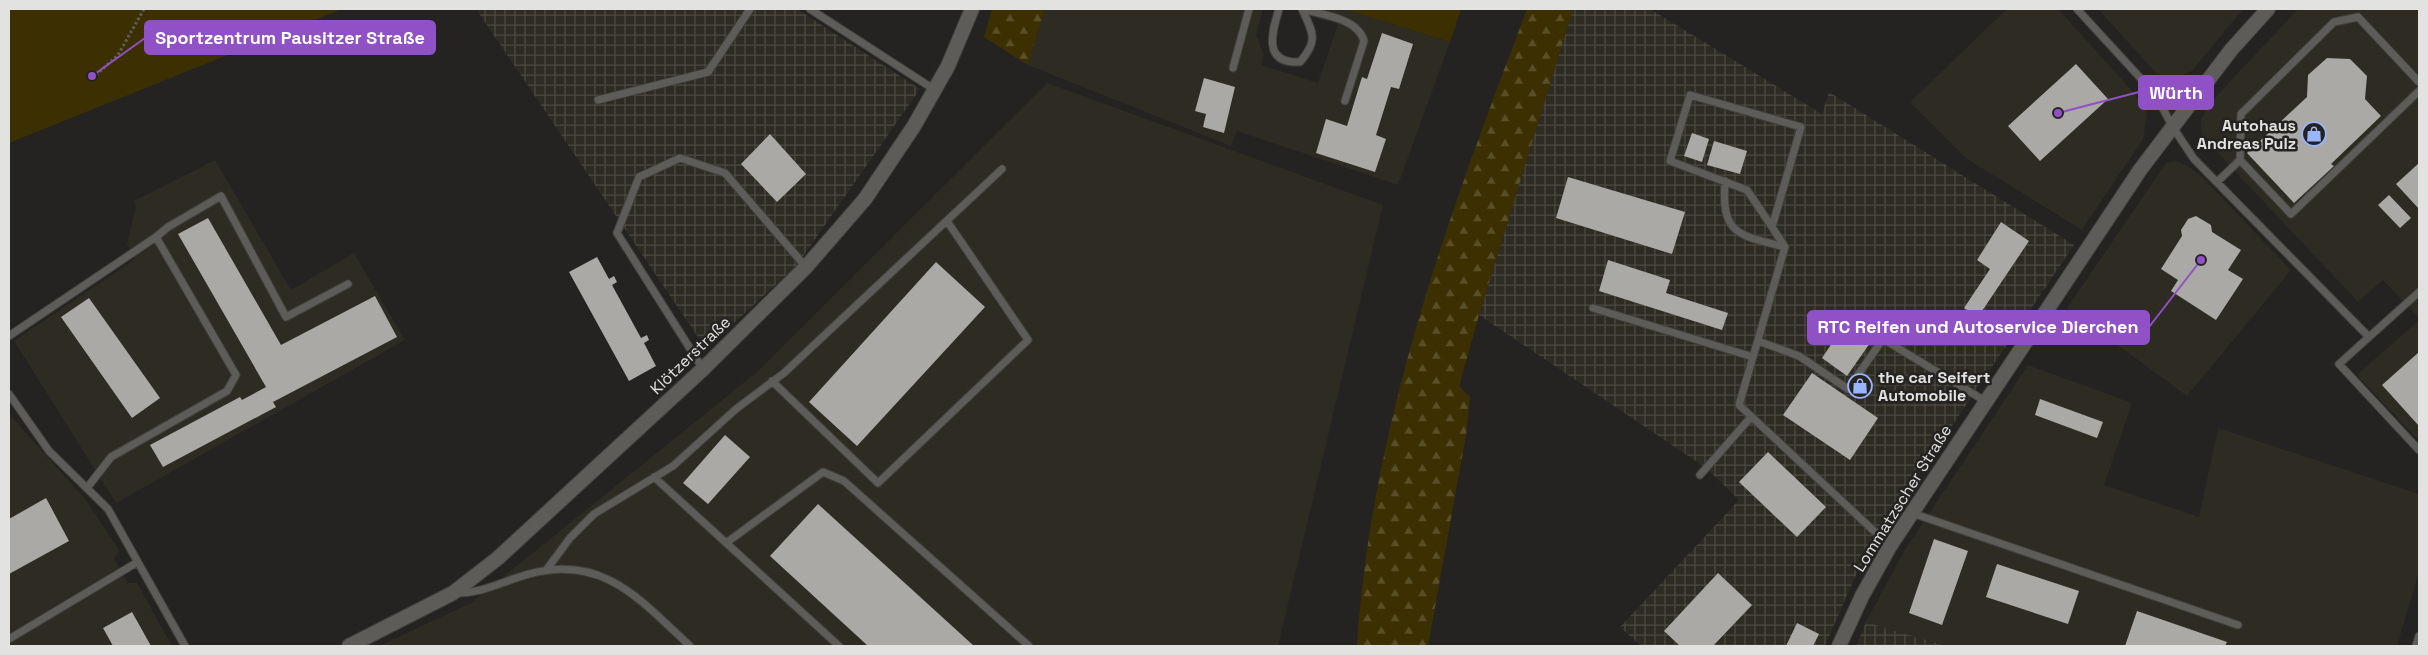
<svg xmlns="http://www.w3.org/2000/svg" width="2428" height="655" font-family="'Space Grotesk',sans-serif">
<style>
.built{fill:#2e2b23}
.industrial{fill:url(#industrial-grid)}
.grass{fill:#3c3002}
.forest{fill:url(#forest-firs)}
.building{fill:#aaa9a5}
.lines{fill:none;stroke-linecap:round;stroke-linejoin:round}
.lane-casing{stroke:#40403d;stroke-width:9}
.street-casing{stroke:#40403d;stroke-width:16}
.path{stroke:#5e5e5c;stroke-width:3;stroke-dasharray:2.5 2.5;stroke-linecap:butt}
.lane{stroke:#5d5c59;stroke-width:7}
.street{stroke:#5d5c59;stroke-width:14}
.labels{text-anchor:middle;stroke-width:5;stroke-linejoin:round;paint-order:stroke}
.poi-label{font-size:16px;font-weight:bold;fill:#e2e2e0;stroke:#242321;text-anchor:end}
.street-label{font-size:16px;fill:#e2e2e0;stroke:#242321}
.leader{fill:none;stroke:#9050c6;stroke-width:2}
.callout-dot{fill:#9050c6;stroke:#242321;stroke-width:2}
.callout{fill:#9050c6;stroke:#9050c6;stroke-width:2}
.callout-label{font-size:18px;text-anchor:middle;font-weight:bold;fill:#fff}
</style>
<defs>
<pattern id="industrial-grid" width="8" height="8" patternUnits="userSpaceOnUse" patternTransform="scale(1.25)"><rect width="8" height="8" fill="#2e2b23"/><path d="M0 4h8M4 0v8" fill="none" stroke="#4c4943"/></pattern>
<pattern id="forest-firs" width="22" height="20" patternUnits="userSpaceOnUse" patternTransform="scale(1.25)"><rect width="22" height="20" fill="#3c3002"/><path d="M5 1l3.5 6h-7zM16 11l3.5 6h-7z" fill="#584e27"/></pattern>
</defs>
<rect width="100%" height="100%" fill="#242321"/>
<!-- built -->
<path class="built" d="M1045,9H1263L1256,35L1264,55L1261,65L1318,83L1338,24L1319,19L1313,9H1344L1450,42L1398,185L1237,131L1231,146L1028,65Z
M2007,9H2058L2135,94L2147,114L2143,139L2082,230L1967,159L1910,102Z
M2098,9H2243L2192,71L2175,78L2157,74Z
M2298,9H2419V318L2383,280L2358,302L2202,136L2201,120L2210,103Z
M1047,83L1383,205L1278,646H379L471,603L757,372Z
M215,160L291,290L354,253L405,340L116,503L14,341L135,259L127,244L136,207L134,201Z
M2176,161L2188,166L2201,176L2291,270L2187,396L2067,308L2166,163Z
M2419,320V441L2357,375Z
M2028,365L2132,403L2104,485L2199,517L2218,428L2419,494V572L2397,646H1947L1866,622L1904,551Z
M9,414L86,500L119,550L114,559L128,583H137L172,646H9Z"/>
<!-- industrial -->
<path class="industrial" d="M476,9H797L920,89L797,265L706,349Z
M1573,9H1650L1822,114L1829,92L2074,245L1883,528L1855,577L1825,646H1641L1620,627L1739,500L1706,468L1479,315Z
M1866,622L1947,646H1856Z"/>
<!-- grass -->
<path class="grass" d="M9,9H342L9,143Z
M1344,9H1461L1450,42Z"/>
<!-- forest -->
<path class="forest" d="M992,9H1045L1028,65L984,37Z
M1527,9H1573L1479,315L1459,386L1470,397L1466,435L1428,646H1357C1371,425 1449,214 1527,9Z"/>
<!-- building -->
<path class="building" d="M1382,33L1413,44L1399,89L1391,87L1376,135L1386,139L1375,172L1316,153L1326,119L1347,126L1362,77L1367,79Z
M2327,58L2350,59L2367,76L2365,99L2381,116L2331,164L2334,166L2294,203L2247,153L2307,97L2308,75Z
M2076,64L2108,99L2040,161L2008,126Z
M1204,78L1235,87L1224,133L1203,127L1206,114L1195,111Z
M1692,133L1709,139L1702,162L1684,156Z
M770,134L806,174L777,202L741,164Z
M1714,141L1747,151L1740,174L1707,165Z
M2419,163V209L2396,184Z
M1568,177L1685,212L1672,254L1556,218Z
M2389,195L2411,218L2400,228L2378,205Z
M2196,216L2211,225L2212,232L2241,250L2228,270L2243,279L2216,320L2171,291L2178,280L2161,269L2182,236L2181,230L2188,219Z
M208,218L281,345L375,296L397,337L273,402L276,407L163,467L150,445L240,397L242,400L266,387L178,234Z
M2001,222L2029,241L1978,317L1964,308L1990,269L1977,260Z
M597,257L609,279L614,276L617,282L612,285L641,338L647,335L649,340L644,343L656,366L629,381L569,272Z
M1608,260L1670,280L1666,293L1728,313L1722,330L1599,291Z
M936,262L985,307L857,446L809,402Z
M89,298L160,398L132,418L61,317Z
M1851,315L1877,333L1847,376L1822,358Z
M2419,352V426L2382,385Z
M1812,373L1878,418L1850,460L1783,415Z
M2040,399L2103,422L2097,438L2035,415Z
M725,435L750,457L708,504L683,483Z
M1768,452L1826,507L1797,537L1739,482Z
M46,498L69,541L9,574V519Z
M818,504L974,646H868L770,556Z
M1934,539L1968,551L1942,625L1909,613Z
M1997,564L2079,591L2068,624L1986,597Z
M1718,573L1752,605L1713,646H1680L1664,631Z
M2137,611L2227,642L2225,646H2125Z
M132,612L151,646H113L103,628Z
M1797,623L1819,634L1813,646H1786Z"/>
<g class="lines">
<!-- lane casing -->
<g class="lane-casing">
<path id="lane" d="M810,9L935,90
M1279,9C1272,32 1262,64 1300,62C1319,40 1313,33 1302,9
M1302,9C1322,15 1358,18 1364,41L1345,101
M2077,9L2156,95L2172,126L2194,159L2368,336
M1233,68L1249,9
M2419,82L2358,17L2334,22L2241,114L2240,160L2291,214L2419,91
M598,100L708,72L750,9
M1725,181C1721,235 1738,235 1785,247
M2217,182L2240,160
M1772,227L1747,190L1670,161L1690,95L1801,127L1772,227L1785,247L1739,405L1890,546
M2419,292L2339,364L2419,450
M1593,308L1753,357
M9,336L156,237L168,227L221,196L286,317L348,284
M1758,341L1799,356L1848,389L1883,339L1985,401
M703,369L617,233L639,177L680,158L725,173L806,267
M772,381L878,483L1028,340L947,221
M9,394L49,451L108,509L185,646
M1700,475L1751,417
M654,477L839,646
M87,488L111,457L227,391L236,375L156,237
M1912,513L2238,625
M726,543L823,472L844,481L1029,646
M547,569L570,538L594,514L673,466L736,409L784,373L1002,169
M455,593C482,594 503,581 529,574C604,554 640,600 690,646
M9,639L136,563
M2416,646L2419,636"/>
</g>
<!-- street casing -->
<g class="street-casing">
<path id="street" d="M349,646L453,593L498,558L703,369L806,267L865,199L914,126L948,66L972,9
M1839,646L1862,596L1890,546L2140,170L2231,50L2268,9"/>
</g>
<!-- path -->
<path class="path" d="M96,75L118,55L144,9"/>
<!-- lane -->
<use href="#lane" class="lane"/>
<!-- street -->
<use href="#street" class="street"/>
</g>
<!-- icons -->
<defs>
<g id="shop-ring" transform="scale(1.25)"><circle r="9.5" fill="#242321" stroke="#99b5fd" stroke-width="1.5"/><path d="M-5-2.5h2.3a2.7 3.5 0 0 1 5.4 0H5L5.5 6h-11ZM-1.5-2.5h3a1.5 2.3 0 0 0-3 0Z" fill="#99b5fd"/></g>
</defs>
<g fill-rule="evenodd">
<use href="#shop-ring" x="2314" y="134"/>
<use href="#shop-ring" x="1860" y="386"/>
</g>
<g class="labels">
<!-- poi labels -->
<g class="poi-label">
<text x="2296" y="131">Autohaus<tspan x="2296" dy="18">Andreas Pulz</tspan></text>
<text x="1878" y="383" text-anchor="start">the car Seifert<tspan x="1878" dy="18">Automobile</tspan></text>
</g>
<!-- street labels -->
<g class="street-label">
<text transform="translate(690 355) rotate(-44)" y="6">Klötzerstraße</text>
<text transform="translate(1902 498) rotate(-58)" y="6">Lommatzscher Straße</text>
</g>
</g>
<!-- callouts -->
<path class="leader" d="M92 76L145 38M2058 113L2139 92M2201 260L2149 327"/>
<g class="callout-dot">
<circle cx="92" cy="76" r="5"/>
<circle cx="2058" cy="113" r="5"/>
<circle cx="2201" cy="260" r="5"/>
</g>
<g class="callout">
<rect x="145" y="21" width="290" height="33" rx="5"/>
<rect x="2139" y="76" width="74" height="33" rx="5"/>
<rect x="1808" y="311" width="341" height="33" rx="5"/>
</g>
<g class="callout-label">
<text x="290" y="44">Sportzentrum Pausitzer Straße</text>
<text x="2176" y="99">Würth</text>
<text x="1978" y="333">RTC Reifen und Autoservice Dierchen</text>
</g>
<!-- border -->
<rect width="2428" height="655" fill="none" stroke="#e2e2e0" stroke-width="20"/>
</svg>
